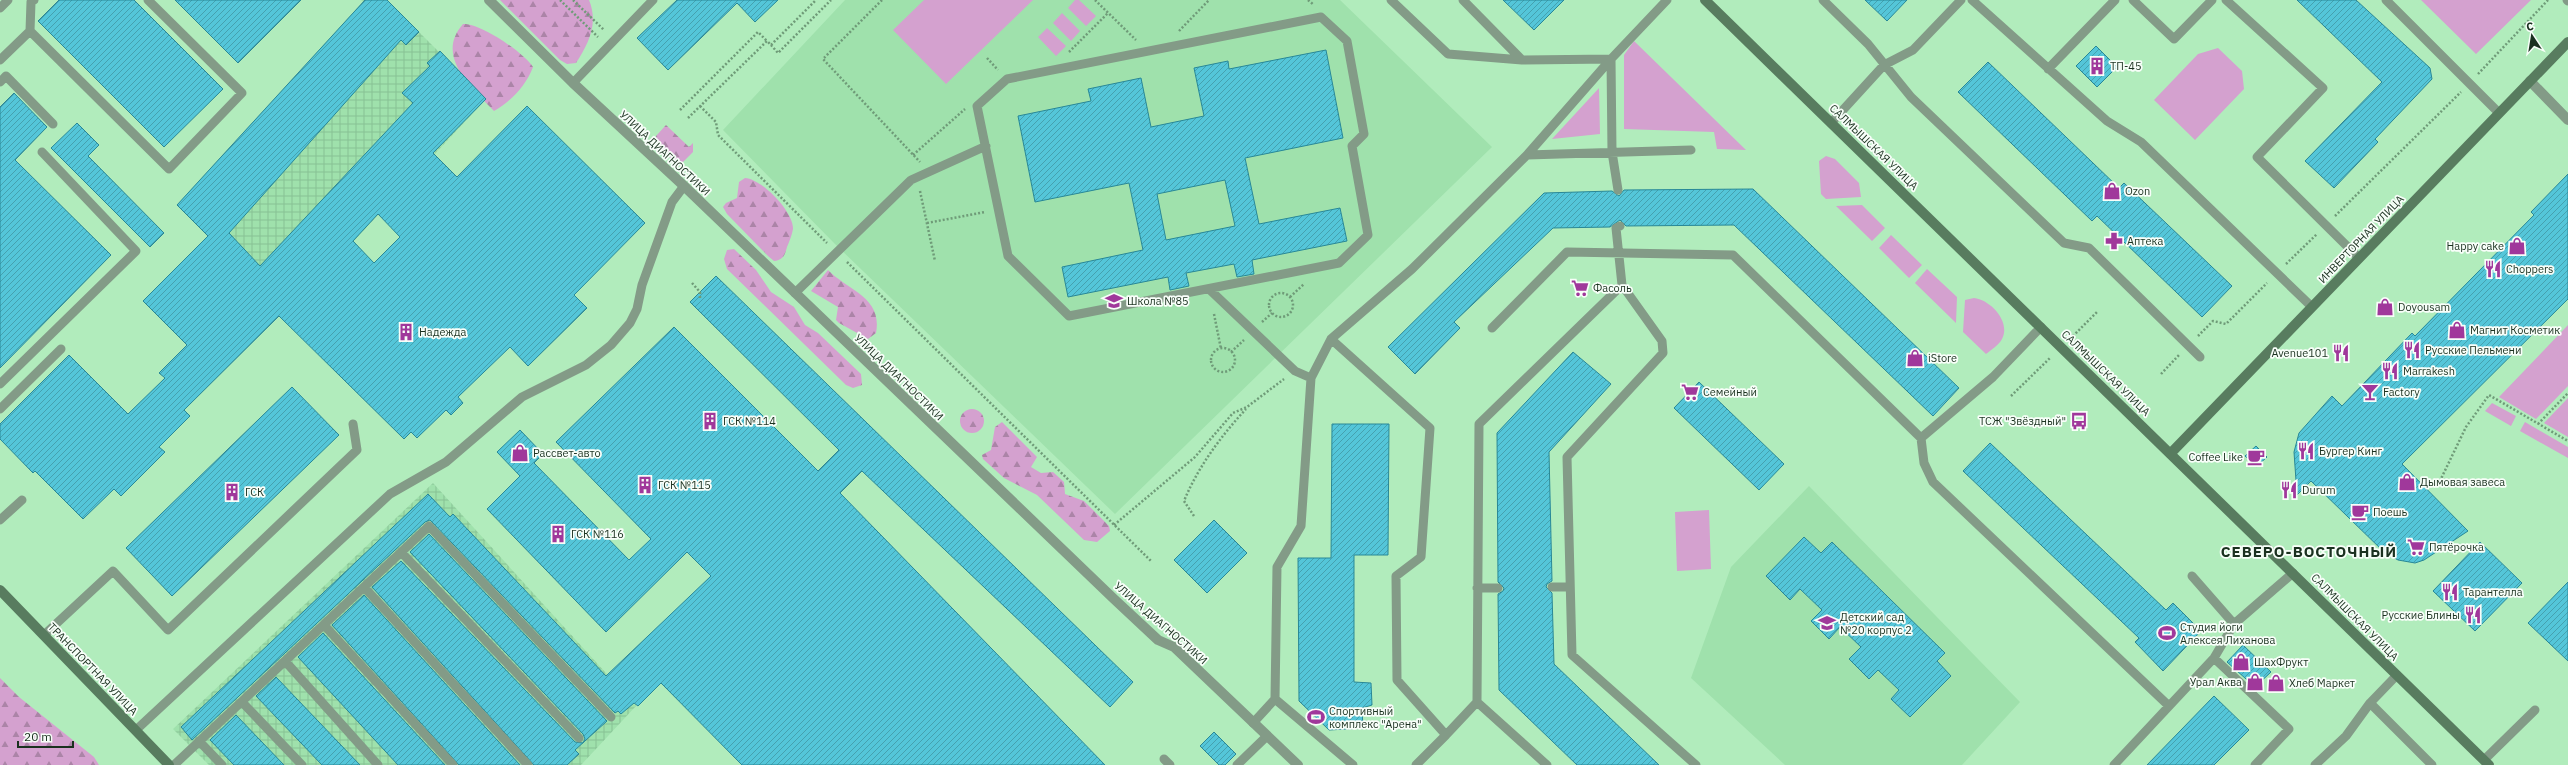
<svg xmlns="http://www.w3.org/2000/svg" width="2568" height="765" font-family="'IBM Plex Sans',sans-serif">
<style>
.built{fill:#9fe1ac}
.industrial{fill:url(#industrial-grid)}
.green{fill:#d4a1cf}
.forest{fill:url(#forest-firs)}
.building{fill:url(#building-hatch);stroke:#288897;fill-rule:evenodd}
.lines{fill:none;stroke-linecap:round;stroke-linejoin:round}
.path{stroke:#6f9b78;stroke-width:2.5;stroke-dasharray:2 2;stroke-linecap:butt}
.lane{stroke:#839b87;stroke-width:9}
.street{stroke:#839b87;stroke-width:10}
.secondary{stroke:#587c5f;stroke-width:10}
.labels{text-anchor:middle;stroke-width:3.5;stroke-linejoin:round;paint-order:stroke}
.poi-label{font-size:11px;fill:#1a311f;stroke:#f8fef9;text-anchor:start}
.street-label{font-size:11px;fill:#1a311f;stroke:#f8fef9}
.district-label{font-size:15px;font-weight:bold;letter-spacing:1px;fill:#1a311f;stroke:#f8fef9}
</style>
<defs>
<pattern id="industrial-grid" width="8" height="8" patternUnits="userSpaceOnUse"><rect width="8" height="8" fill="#9fe1ac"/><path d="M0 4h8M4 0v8" fill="none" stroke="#88c294"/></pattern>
<pattern id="forest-firs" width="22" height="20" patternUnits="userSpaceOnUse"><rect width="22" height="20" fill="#d4a1cf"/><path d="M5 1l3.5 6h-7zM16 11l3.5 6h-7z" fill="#ab84a7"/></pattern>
<pattern id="building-hatch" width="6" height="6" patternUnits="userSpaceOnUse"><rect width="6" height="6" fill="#54c6d9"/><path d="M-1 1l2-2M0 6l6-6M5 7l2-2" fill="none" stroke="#45a1af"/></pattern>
</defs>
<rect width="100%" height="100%" fill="#b1ecbc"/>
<!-- built -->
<path class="built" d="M845,0H1340L1492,147L1115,514L835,244L723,130Z
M1809,486L2020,702L1962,765H1785L1691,678L1731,567Z"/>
<!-- industrial -->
<path class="industrial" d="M361,0H387L486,99L285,315L177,205L363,2Z
M433,483L636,706L581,765H209L173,729Z"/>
<!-- green -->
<path class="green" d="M924,0H1033L946,84L893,30Z
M1075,0H1079L1096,16L1086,26L1068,8Z
M2421,0H2531L2476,54Z
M1062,13L1080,31L1071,41L1053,23Z
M1047,28L1066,46L1056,56L1038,37Z
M1634,41L1746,150L1717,149L1714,132L1624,129V55Z
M2218,48L2242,71L2244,89L2195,140L2154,100L2198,54Z
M1599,88L1600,134L1552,139Z
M1826,156L1835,159L1859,183L1861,197L1826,199L1821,194L1819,161Z
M1862,205L1885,228L1872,241L1836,206Z
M1891,235L1922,265L1909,278L1879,248Z
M1927,269L1957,297L1956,323L1915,283Z
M1974,298C1991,300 2011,322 2002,339C1999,345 1991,350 1986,354L1963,332L1965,300Z
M2568,325V386L2536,419L2499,397Z
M2568,398V437L2544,423Z
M2492,403L2516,416L2511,426L2485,411Z
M2525,422L2568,447V458L2520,431Z
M1709,510L1711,569L1677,571L1675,512Z"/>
<!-- forest -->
<path class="forest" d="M500,0H589C599,24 588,44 576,63L567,64L560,60Z
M463,24C481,23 524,53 533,67C526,86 511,101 494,111C473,88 434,57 463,24Z
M666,125L689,147L693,143V152L682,163C669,159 657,150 656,136Z
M745,178C762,179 794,212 793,229C792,235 789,242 787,247C785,255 783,260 774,261L768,256L727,214L723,207L726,203L737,198L739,182Z
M734,249L756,270L771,292L794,307L805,325L818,333L861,374L862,385L853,388L846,385L727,269L724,259L727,250Z
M828,270C847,290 883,297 876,333L868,339L839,323L836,320L838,307L811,291Z
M960 421a12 12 0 1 1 24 0a12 12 0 1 1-24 0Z
M1002,422L1037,457L1031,467L1041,473L1053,472L1064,482L1065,494L1084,501L1109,526L1110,531L1097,542L1084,540L1037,495L1004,478L983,459L982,455L991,450L995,427Z
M0,678L19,697L94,757L99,765H0Z"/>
<!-- building -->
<path class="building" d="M59,0H134L223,89L164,147L38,21Z
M175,0H301L238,63Z
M365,0H387L419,32L406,45L401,40L229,233L260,266L413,103L402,93L430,66L427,63L440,51L486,99L433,153L457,177L527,106L645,223L574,295L587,308L528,366L510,347L458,397L463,403L451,415L446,410L417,438L411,432L404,439L279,316L184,410L190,416L159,447L165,452L121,496L114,489L83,519L35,471L33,473L0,439V424L69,355L128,414L165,378L159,373L187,345L143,301L208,236L177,205ZM378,214L400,237L374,263L353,241Z
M677,0H778L755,22L737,3L668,70L637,38Z
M1503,0H1564L1534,30Z
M1865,0H1907L1887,21Z
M2297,0H2356L2430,68L2432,79L2375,139L2378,142L2334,188L2305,161L2382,82Z
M2096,46L2117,67L2097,87L2076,66Z
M1326,50L1343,138L1245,158L1259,224L1340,208L1347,241L1252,260L1254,274L1237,277L1234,264L1186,273L1189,286L1170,290L1168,277L1068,297L1062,267L1143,250L1129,183L1035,202L1018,116L1091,101L1088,89L1141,78L1151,127L1204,116L1194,68L1228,61L1229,69ZM1225,180L1235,226L1166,240L1157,194Z
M1988,62L2119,188L2124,183L2232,286L2202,317L2097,216L2092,221L1958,92Z
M14,93L47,127L15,160L111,255L0,368V107Z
M77,123L99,145L88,156L164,233L150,247L51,148Z
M2568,174V299L2402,464L2468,531L2424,560L2415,563L2398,560L2384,552L2311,481L2297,495L2294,452L2299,433L2332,396L2342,406L2412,333L2415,336L2534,215L2531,212Z
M1753,189L1959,388L1933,416L1734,225L1626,226L1620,220L1610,227L1553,228L1454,322L1460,328L1415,374L1388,347L1544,193L1612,191L1619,196L1624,190Z
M716,276L1133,682L1110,707L862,471L840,493L1105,765H742L661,683L638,706L634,703L621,714L618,711L615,713L430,520L425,522L192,740L181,727L428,494L450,517L453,514L606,676L711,576L687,552L606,632L487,509L520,476L497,452L520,430L543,454L534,463L629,560L651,539L556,442L674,327L818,471L839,450L690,302Z
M1573,352L1611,384L1549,452L1552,581L1547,584L1546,587L1552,593L1554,664L1659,765H1577L1499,690L1498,594L1503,591L1504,588L1498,582L1497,433Z
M1699,382L1784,464L1759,490L1674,408Z
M292,387L339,435L172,596L126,548Z
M1332,424H1389L1388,555H1354V682L1371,683L1372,705L1362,708L1363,728L1329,730L1299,701L1298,558H1331Z
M1990,443L2166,610L2173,603L2201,631L2163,671L2135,642L2139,638L1963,471Z
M2256,446L2267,457L2256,467L2245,456Z
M1214,520L1247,553L1207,593L1174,560Z
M429,534L607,721L575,750L579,754L567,765H534L372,587L401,561L575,742L583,743L585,739L583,734L410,552Z
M1804,537L1821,553L1832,542L1945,653L1937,661L1951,676L1910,717L1891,699L1899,690L1878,670L1869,679L1849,659L1861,647L1840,627L1829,639L1811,621L1822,610L1800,589L1790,600L1766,576Z
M2480,542L2522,583L2475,631L2433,591Z
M2568,582V661L2528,623Z
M364,595L520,765H459L332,625Z
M323,633L445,765H398L298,657Z
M2243,645L2271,672L2255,687L2227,662Z
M276,677L360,765H322L256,696Z
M2214,696L2249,730L2214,765H2147Z
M236,715L284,765H234L210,740Z
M1214,732L1236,754L1225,765H1219L1200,746Z"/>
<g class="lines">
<!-- path -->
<path class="path" d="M560,0L598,37
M573,0L604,30
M882,0L823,59L920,162
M1095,0L1136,40
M1308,0L1314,5
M1179,31L1209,0
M771,45L778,53L831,0
M1069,52L1108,13
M987,58L998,70
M2478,74L2548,0
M700,106L716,122L718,135L827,243
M680,110L758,32L767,41
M688,118L767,41L771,45L816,0
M913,155L965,109
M920,191L935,261
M2335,216L2461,92
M927,223L985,212
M847,262L1151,561
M2286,264L2317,234
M692,283L700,292V300
M1269 305a12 12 0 1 1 24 0a12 12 0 1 1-24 0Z
M1290,297L1304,284
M1214,314L1221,349
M1262,322L1272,313
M2198,336L2213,321L2226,324L2267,283
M2070,339L2097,312
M1211 360a12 12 0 1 1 24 0a12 12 0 1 1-24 0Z
M1231,352L1244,340
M2161,374L2179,355
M2011,396L2051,357
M2538,424L2568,393
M2438,485L2466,427L2489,395L2568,441
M1194,516L1184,501C1198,467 1221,436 1246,409
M1114,525L1195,457L1233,413L1247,407L1284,379"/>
<!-- lane -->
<path class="lane" d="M1391,0L1448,54L1522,60L1611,59
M1463,0L1522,60
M1823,0L1868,44L1911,97L2064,243L2089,248L2200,357
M1972,0L2107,121L2141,142L2312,307
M2133,0L2174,39L2212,0
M2226,0L2323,88L2257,157L2359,258
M2386,0L2499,113
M2567,0L2568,1
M0,8L8,0
M1321,17L1347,41L1364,134L1352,146L1368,235L1339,263L1069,316L1008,256L977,106L1007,79Z
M30,31L169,169L242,93L148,0
M0,60L30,31L31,2L34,0
M2048,69L2115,0
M0,82L6,76L53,124
M573,83L653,0
M1831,123L1884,65L1913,50L1961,0
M1527,155L1611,59
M1618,190L1612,152L1611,59L1667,0
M1622,285L1662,341L1663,353L1567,457L1572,655L1696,765
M1209,289L1295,371L1311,378
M795,293L911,180L986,146
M1492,328L1567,252L1733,255L1921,438L1993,377L2041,327
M1331,339L1430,428L1421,557L1396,576L1397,680L1446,735L1477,702
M0,384L136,251L42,152
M0,409L61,349
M1921,438L1924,463L1933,482L2169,706
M0,520L22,500
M401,552L579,738
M2192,576L2234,624
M364,587L528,765
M1552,587H1570
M1477,588H1498
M324,625L453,765
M44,635L113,571L168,630L357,450L353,424
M2214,658L2289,729L2255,765
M285,661L378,765
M1275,699L1353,765
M242,702L302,765
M2370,703L2432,765
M1253,723L1275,699L1277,567L1301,526L1311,378L1331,339L1412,269L1527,155L1691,150
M136,730L390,494L446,462L522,397L586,365L611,345L630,323L637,309L642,285L672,202L684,186
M199,741L222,765
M1164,759L1170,765
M2484,760L2535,710
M174,765L429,526L611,717
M1237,765L1267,736
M1416,765L1446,735
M1547,765L1477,702L1479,424L1622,285L1616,228L1620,226
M2114,765L2214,658L2234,624L2293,573
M2315,765L2346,736L2370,703L2397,675"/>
<!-- street -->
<path class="street" d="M489,0L573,83L684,186L1114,599L1158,640L1174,647L1298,765
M2530,81L2568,120"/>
<!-- secondary -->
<path class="secondary" d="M1705,0L2489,765
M2171,453L2568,42
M0,590L169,765"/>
</g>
<!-- icons -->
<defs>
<g id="building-bare" transform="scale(1.38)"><path d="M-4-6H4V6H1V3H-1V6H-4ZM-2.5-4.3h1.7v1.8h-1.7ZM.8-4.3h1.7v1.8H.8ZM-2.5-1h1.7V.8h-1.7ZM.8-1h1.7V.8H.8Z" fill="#a0389b" stroke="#f8fef9" stroke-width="2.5" paint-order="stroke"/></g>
<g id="shop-bare" transform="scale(1.38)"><path d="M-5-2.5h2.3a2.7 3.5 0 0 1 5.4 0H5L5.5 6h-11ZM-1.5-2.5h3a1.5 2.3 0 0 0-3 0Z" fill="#a0389b" stroke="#f8fef9" stroke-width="2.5" paint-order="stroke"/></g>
<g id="pharmacy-bare" transform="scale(1.38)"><path d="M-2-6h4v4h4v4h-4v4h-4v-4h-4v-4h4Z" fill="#a0389b" stroke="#f8fef9" stroke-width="2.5" paint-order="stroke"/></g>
<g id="restaurant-bare" transform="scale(1.38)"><path d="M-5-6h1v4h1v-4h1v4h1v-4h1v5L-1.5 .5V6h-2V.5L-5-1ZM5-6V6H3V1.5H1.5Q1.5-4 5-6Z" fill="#a0389b" stroke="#f8fef9" stroke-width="2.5" paint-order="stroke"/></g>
<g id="supermarket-bare" transform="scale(1.38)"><path d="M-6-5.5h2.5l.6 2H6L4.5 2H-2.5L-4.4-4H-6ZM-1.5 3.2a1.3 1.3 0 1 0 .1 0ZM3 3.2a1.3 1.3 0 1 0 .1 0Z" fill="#a0389b" stroke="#f8fef9" stroke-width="2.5" paint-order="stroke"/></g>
<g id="school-bare" transform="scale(1.38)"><path d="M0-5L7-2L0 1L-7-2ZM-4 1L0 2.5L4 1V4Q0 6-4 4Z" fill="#a0389b" stroke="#f8fef9" stroke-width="2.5" paint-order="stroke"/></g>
<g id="bar-bare" transform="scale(1.38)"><path d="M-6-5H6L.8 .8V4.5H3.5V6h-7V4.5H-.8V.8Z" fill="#a0389b" stroke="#f8fef9" stroke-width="2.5" paint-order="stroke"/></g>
<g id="bus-bare" transform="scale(1.38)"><path d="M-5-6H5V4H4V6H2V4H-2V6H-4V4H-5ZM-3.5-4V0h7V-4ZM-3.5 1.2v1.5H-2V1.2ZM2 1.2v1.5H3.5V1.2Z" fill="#a0389b" stroke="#f8fef9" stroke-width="2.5" paint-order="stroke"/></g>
<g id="cafe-bare" transform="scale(1.38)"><path d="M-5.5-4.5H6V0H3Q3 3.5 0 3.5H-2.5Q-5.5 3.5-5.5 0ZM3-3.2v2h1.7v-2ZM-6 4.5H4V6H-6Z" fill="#a0389b" stroke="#f8fef9" stroke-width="2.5" paint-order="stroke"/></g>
<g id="stadium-bare" transform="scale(1.38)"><path d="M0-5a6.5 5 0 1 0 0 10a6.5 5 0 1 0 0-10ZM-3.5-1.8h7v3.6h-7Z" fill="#a0389b" stroke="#f8fef9" stroke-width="2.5" paint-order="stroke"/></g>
</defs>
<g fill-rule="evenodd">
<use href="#building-bare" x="2097" y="66"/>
<use href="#shop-bare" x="2112" y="191"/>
<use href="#pharmacy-bare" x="2114" y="241"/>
<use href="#shop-bare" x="2517" y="246"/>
<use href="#restaurant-bare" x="2493" y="269"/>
<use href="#supermarket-bare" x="1580" y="288"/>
<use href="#school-bare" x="1114" y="301"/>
<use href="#shop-bare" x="2385" y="307"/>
<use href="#shop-bare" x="2457" y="330"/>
<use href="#building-bare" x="406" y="332"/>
<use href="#restaurant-bare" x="2412" y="350"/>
<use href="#restaurant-bare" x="2341" y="353"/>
<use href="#shop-bare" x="1915" y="358"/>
<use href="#restaurant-bare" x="2390" y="371"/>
<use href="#supermarket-bare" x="1690" y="392"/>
<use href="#bar-bare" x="2370" y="392"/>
<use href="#building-bare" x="710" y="421"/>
<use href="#bus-bare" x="2079" y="421"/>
<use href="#restaurant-bare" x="2306" y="451"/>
<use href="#shop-bare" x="520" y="453"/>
<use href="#cafe-bare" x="2256" y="457"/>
<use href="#shop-bare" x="2407" y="482"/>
<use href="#building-bare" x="645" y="485"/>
<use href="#restaurant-bare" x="2289" y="490"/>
<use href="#building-bare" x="232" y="492"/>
<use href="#cafe-bare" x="2360" y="512"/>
<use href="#building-bare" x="558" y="534"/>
<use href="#supermarket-bare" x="2416" y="547"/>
<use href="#restaurant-bare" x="2450" y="592"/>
<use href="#restaurant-bare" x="2473" y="615"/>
<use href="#school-bare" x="1827" y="623"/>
<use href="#stadium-bare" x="2167" y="633"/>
<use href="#shop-bare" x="2241" y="662"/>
<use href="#shop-bare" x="2255" y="682"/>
<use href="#shop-bare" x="2276" y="683"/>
<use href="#stadium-bare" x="1316" y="717"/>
</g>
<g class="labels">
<!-- poi labels -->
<g class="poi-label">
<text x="2110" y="70">ТП-45</text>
<text x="2125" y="195">Ozon</text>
<text x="2127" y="245">Аптека</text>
<text x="2504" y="250" text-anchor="end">Happy cake</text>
<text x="2506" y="273">Choppers</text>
<text x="1593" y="292">Фасоль</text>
<text x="1127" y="305">Школа №85</text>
<text x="2398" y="311">Doyousam</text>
<text x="2470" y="334">Магнит Косметик</text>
<text x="419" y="336">Надежда</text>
<text x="2425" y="354">Русские Пельмени</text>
<text x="2328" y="357" text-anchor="end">Avenue101</text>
<text x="1928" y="362">iStore</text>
<text x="2403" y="375">Marrakesh</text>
<text x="1703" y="396">Семейный</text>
<text x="2383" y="396">Factory</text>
<text x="723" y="425">ГСК №114</text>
<text x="2066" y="425" text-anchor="end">ТСЖ "Звёздный"</text>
<text x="2319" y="455">Бургер Кинг</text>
<text x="533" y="457">Рассвет-авто</text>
<text x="2243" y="461" text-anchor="end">Coffee Like</text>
<text x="2420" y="486">Дымовая завеса</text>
<text x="658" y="489">ГСК №115</text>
<text x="2302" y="494">Durum</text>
<text x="245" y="496">ГСК</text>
<text x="2373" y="516">Поешь</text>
<text x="571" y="538">ГСК №116</text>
<text x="2429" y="551">Пятёрочка</text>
<text x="2463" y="596">Тарантелла</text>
<text x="2460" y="619" text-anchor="end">Русские Блины</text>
<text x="1840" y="621">Детский сад<tspan x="1840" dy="13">№20 корпус 2</tspan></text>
<text x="2180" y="631">Студия йоги<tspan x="2180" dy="13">Алексея Лиханова</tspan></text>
<text x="2254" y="666">ШахФрукт</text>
<text x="2242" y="686" text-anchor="end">Урал Аква</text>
<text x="2289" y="687">Хлеб Маркет</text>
<text x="1329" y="715">Спортивный<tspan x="1329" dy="13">комплекс "Арена"</tspan></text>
</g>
<!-- street labels -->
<g class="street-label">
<text transform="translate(1874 147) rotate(44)" y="4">САЛМЫШСКАЯ УЛИЦА</text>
<text transform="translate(665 153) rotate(43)" y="4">УЛИЦА ДИАГНОСТИКИ</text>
<text transform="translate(2361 239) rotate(-46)" y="4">ИНВЕРТОРНАЯ УЛИЦА</text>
<text transform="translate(2106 373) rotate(44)" y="4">САЛМЫШСКАЯ УЛИЦА</text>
<text transform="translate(899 377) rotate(44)" y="4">УЛИЦА ДИАГНОСТИКИ</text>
<text transform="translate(2355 617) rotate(45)" y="4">САЛМЫШСКАЯ УЛИЦА</text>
<text transform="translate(1161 623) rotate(41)" y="4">УЛИЦА ДИАГНОСТИКИ</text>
<text transform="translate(93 669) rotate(46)" y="4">ТРАНСПОРТНАЯ УЛИЦА</text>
</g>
<!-- district labels -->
<g class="district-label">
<text x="2309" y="557">СЕВЕРО-ВОСТОЧНЫЙ</text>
</g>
</g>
<!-- north arrow -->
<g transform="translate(2532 36) rotate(348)" stroke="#f8fef9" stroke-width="3" paint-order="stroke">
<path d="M0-3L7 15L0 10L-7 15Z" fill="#1a311f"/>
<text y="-6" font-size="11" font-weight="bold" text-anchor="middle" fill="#1a311f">С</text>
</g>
<!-- scale -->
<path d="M18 741v6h55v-6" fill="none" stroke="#1a311f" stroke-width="2"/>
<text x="24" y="741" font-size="12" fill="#1a311f" stroke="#f8fef9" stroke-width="3" paint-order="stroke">20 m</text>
</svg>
